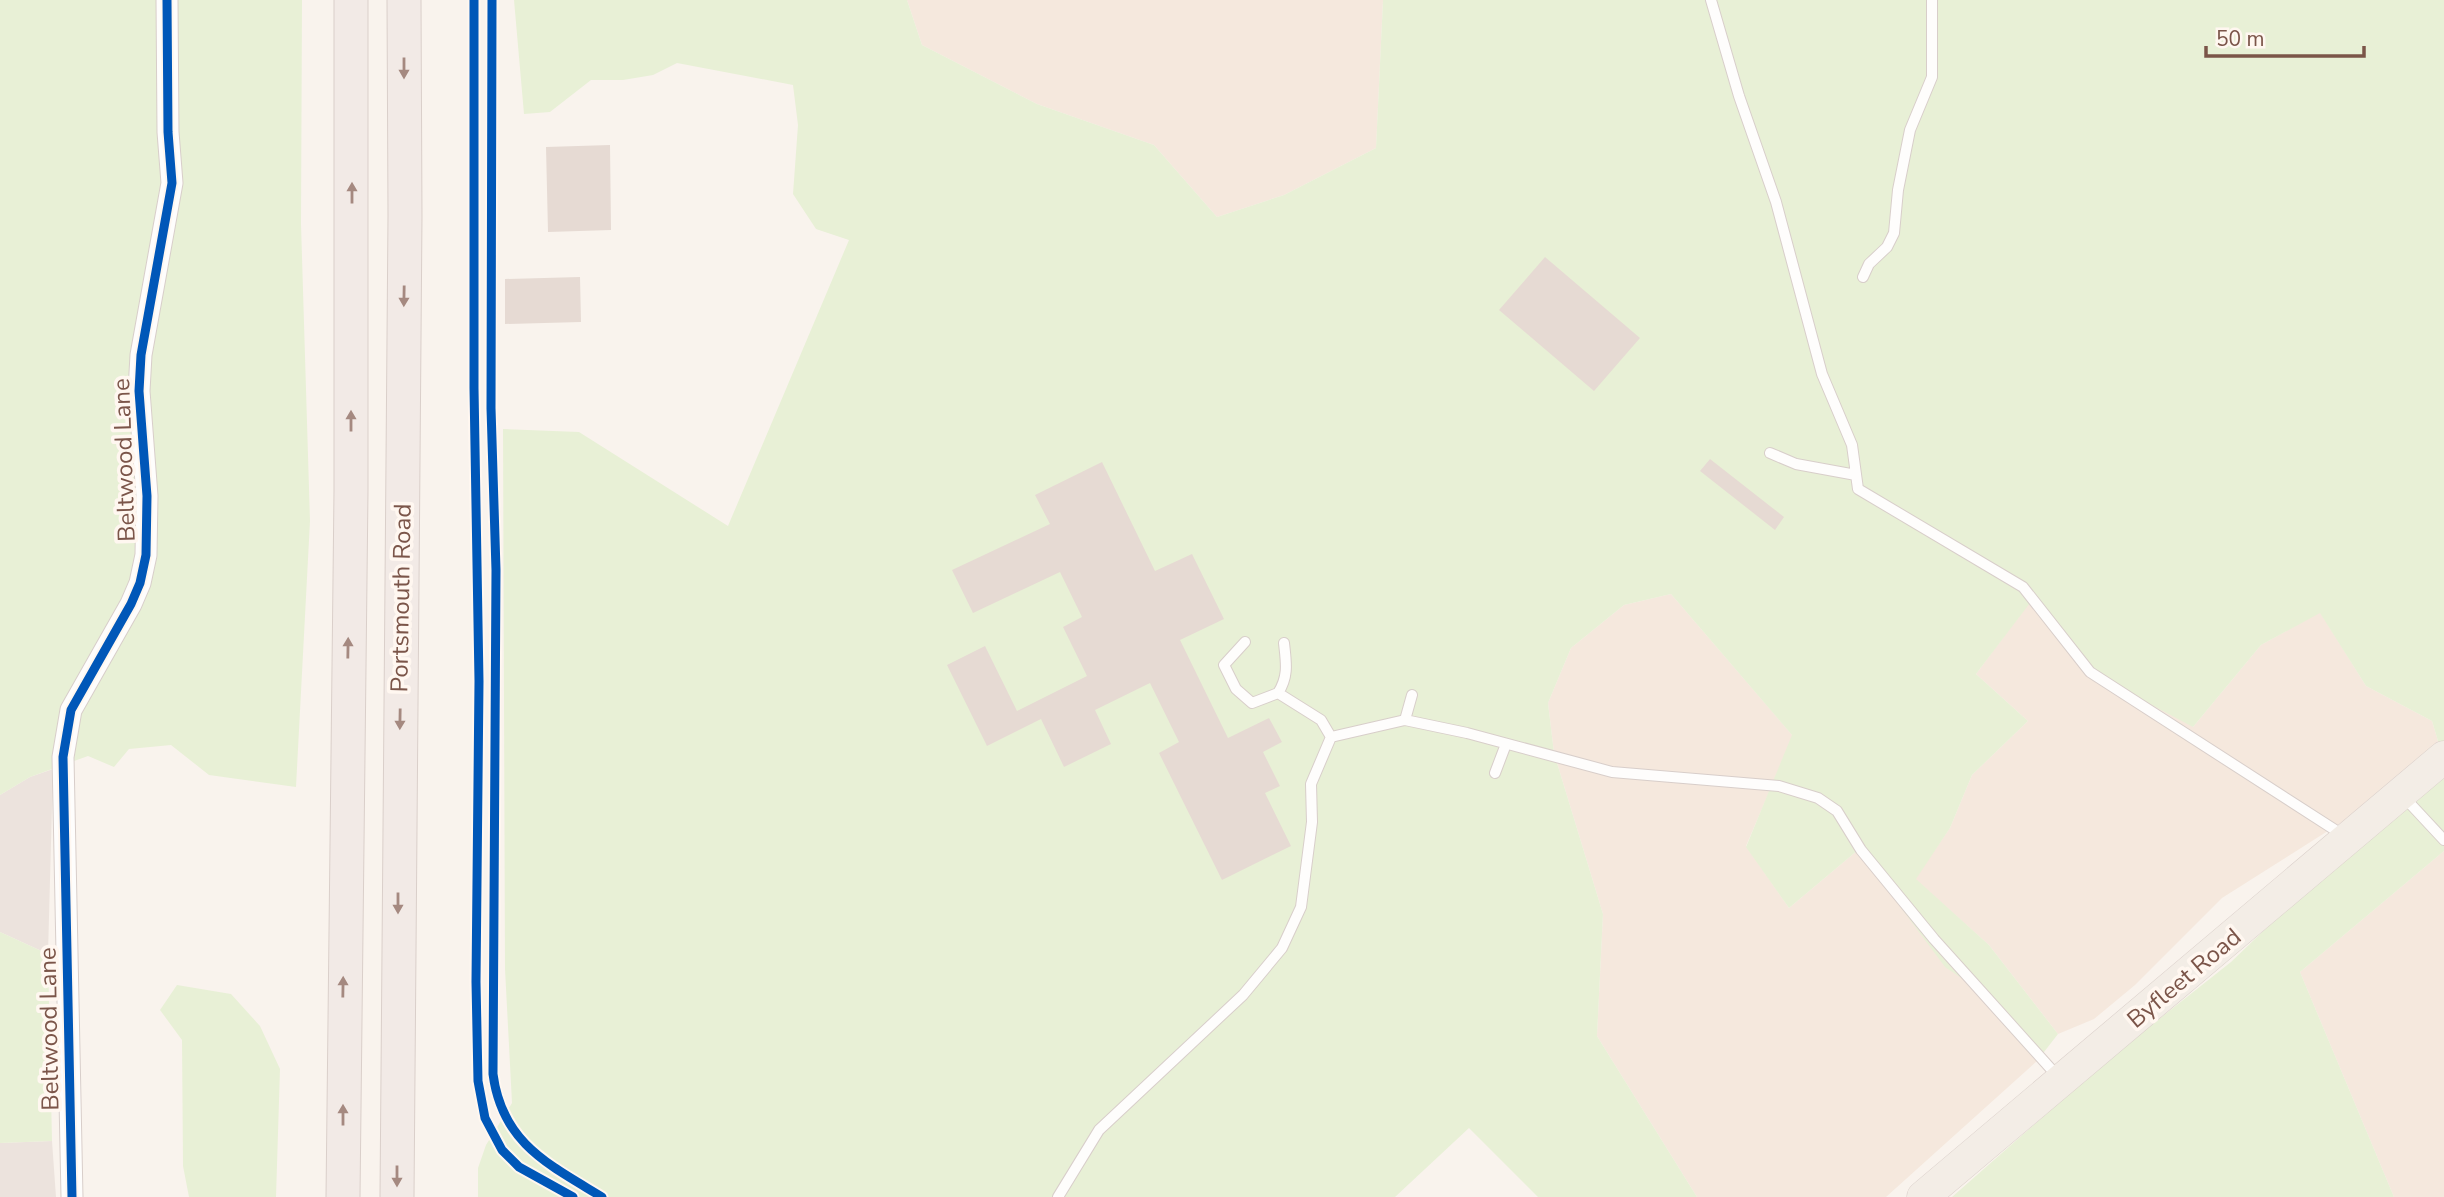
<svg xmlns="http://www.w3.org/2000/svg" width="2444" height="1197" font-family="'Nunito Sans',sans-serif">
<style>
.residential{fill:#f5e8dd}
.industrial{fill:#ece3dd}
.green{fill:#e8f0d6}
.building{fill:#e6dad3}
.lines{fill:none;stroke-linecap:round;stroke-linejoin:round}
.service-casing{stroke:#d8ceca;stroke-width:12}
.minor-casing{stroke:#d8ceca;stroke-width:23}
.primary-casing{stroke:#dacfca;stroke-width:33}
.trunk-casing{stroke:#dacfca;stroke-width:35}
.service{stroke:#fefdfc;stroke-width:10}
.minor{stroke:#fefdfc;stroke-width:21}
.primary{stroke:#f3ede6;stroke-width:32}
.trunk{stroke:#f2eae6;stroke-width:33}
.cycleway-casing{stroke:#fff7f0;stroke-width:13}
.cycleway{stroke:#0057b8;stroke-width:9}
.oneway{fill:#a58980}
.labels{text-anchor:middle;stroke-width:7;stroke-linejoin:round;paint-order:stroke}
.street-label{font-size:24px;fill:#7b5549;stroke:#fff7f0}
</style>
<rect width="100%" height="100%" fill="#f9f3ed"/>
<!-- residential -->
<path class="residential" d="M907,0H1383L1376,148L1284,195L1217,217L1154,145L1037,104L922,45Z
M1671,594L1793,736L1746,846L1789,908L1858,850L1988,996L2037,1061L1886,1197H1697L1597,1036L1603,914L1554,753L1548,703L1571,648L1624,605Z
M2032,599L2193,727L2261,645L2320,612L2366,686L2432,721L2443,758L2222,898L2135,985L2094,1019L2058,1034L1989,945L1915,879L1950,828L1972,775L2028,721L1976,674Z
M2444,851V1197H2394L2300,972Z"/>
<!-- industrial -->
<path class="industrial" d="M53,769L48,954L0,932V795L30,777Z
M52,1141L56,1197H0V1143Z"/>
<!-- green -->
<path class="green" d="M0,0H302L301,224L310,521L296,787L209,775L171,745L129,749L114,767L88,756L30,777L0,795Z
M514,0H907L922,45L1037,104L1154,145L1217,217L1284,195L1376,148L1383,0H2444V851L2300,972L2394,1197H1952L2110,1058L2231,962L2443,758L2432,721L2366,686L2320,613L2261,645L2193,727L2090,672L2033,599L1976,674L2028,721L1972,775L1950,828L1916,879L1989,945L2058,1034L2037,1061L1988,996L1945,967L1858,850L1789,908L1746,847L1792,735L1671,594L1624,605L1571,648L1548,703L1554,753L1603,914L1597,1036L1697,1197H1538L1469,1128L1395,1197H478V1168L486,1145L512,1103L505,969L503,429L579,432L728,526L849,240L816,229L793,194L798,125L793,85L677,63L653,75L623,80H591L550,112L524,114Z
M0,932L48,954L52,1141L0,1143Z
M177,985L231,994L260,1026L280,1069L276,1197H189L183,1166L182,1040L160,1010Z"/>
<!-- building -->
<path class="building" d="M610,145L611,230L548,232L546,147Z
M1545,257L1640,338L1594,391L1499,310Z
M580,277L581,322L505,324V279Z
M1710,459L1784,517L1775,530L1700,471Z
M1102,462L1155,571L1192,554L1224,619L1180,640L1228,738L1269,718L1282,742L1263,752L1280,786L1265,793L1291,846L1222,880L1159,753L1179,742L1150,683L1095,710L1111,744L1064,767L1041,719L987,746L947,665L985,646L1017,711L1087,676L1063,627L1082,617L1060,572L973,613L952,570L1050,524L1035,495Z"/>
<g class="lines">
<!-- service casing -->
<g class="service-casing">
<path id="service" d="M492,0L491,408L496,570L493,1074C502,1143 548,1164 602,1197
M1711,0L1739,96L1776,202L1822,374L1852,445L1858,489L2023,587L2090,672L2346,837
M1863,277L1869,264L1887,247L1894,233L1898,190L1910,130L1932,77V0
M1770,453L1796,464L1856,475
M1278,693C1289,676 1286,662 1284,643
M1405,720L1412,695
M1331,737L1405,720L1467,733L1612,772L1779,786L1818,798L1837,811L1861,850L1934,939L2060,1079
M1495,773L1506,744
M2403,796L2444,840
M1058,1197L1099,1130L1243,995L1282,948L1301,907L1312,822L1311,784L1331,737L1321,720L1278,693L1252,703L1236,689L1224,665L1245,642"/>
</g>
<!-- minor casing -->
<g class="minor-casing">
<path id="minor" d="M72,1197L63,757L71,710L131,604L140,583L146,555L147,496L139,391L141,355L172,183L168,132L167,0"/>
</g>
<!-- primary casing -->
<g class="primary-casing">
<path id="primary" d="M1923,1197L2444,757"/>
</g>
<!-- trunk casing -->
<g class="trunk-casing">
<path id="trunk" d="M343,1197L351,491V0
M397,1197L405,216L404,0"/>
</g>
<!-- service -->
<use href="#service" class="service"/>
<!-- minor -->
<use href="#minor" class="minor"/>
<!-- primary -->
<use href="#primary" class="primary"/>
<!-- trunk -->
<use href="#trunk" class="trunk"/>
<!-- cycleway casing -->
<g class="cycleway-casing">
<path id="cycleway" d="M474,0V388L479,681L476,982L478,1081L485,1118L502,1150L519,1167L573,1197
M492,0L491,408L496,570L493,1074C502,1143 548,1164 602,1197
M72,1197L63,757L71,710L131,604L140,583L146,555L147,496L139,391L141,355L172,183L168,132L167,0"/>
</g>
<!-- cycleway -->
<use href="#cycleway" class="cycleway"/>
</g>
<!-- one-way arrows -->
<defs><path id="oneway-solid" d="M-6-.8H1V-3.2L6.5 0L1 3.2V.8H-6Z" transform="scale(1.75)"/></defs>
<g class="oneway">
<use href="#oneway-solid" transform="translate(404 68) rotate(90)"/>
<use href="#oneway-solid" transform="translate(352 193) rotate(-90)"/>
<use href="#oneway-solid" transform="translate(404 296) rotate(91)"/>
<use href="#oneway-solid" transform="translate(351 421) rotate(-90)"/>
<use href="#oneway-solid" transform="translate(348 648) rotate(-89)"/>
<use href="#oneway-solid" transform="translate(400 719) rotate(91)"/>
<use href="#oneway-solid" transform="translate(398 903) rotate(90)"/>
<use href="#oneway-solid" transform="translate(343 987) rotate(-89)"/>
<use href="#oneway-solid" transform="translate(343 1115) rotate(-90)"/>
<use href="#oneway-solid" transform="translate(397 1176) rotate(90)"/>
</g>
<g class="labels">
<!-- street labels -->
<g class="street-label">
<text transform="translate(124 460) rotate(-92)" y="8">Beltwood Lane</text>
<text transform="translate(401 598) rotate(-89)" y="8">Portsmouth Road</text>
<text transform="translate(2184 978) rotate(-40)" y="8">Byfleet Road</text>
<text transform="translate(49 1029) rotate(-91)" y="8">Beltwood Lane</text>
</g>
</g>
<!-- scale -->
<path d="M2206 46v10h158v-10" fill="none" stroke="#7b5549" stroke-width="3.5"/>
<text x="2216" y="46" font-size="21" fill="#7b5549" stroke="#fff7f0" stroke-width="5" paint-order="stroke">50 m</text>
</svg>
